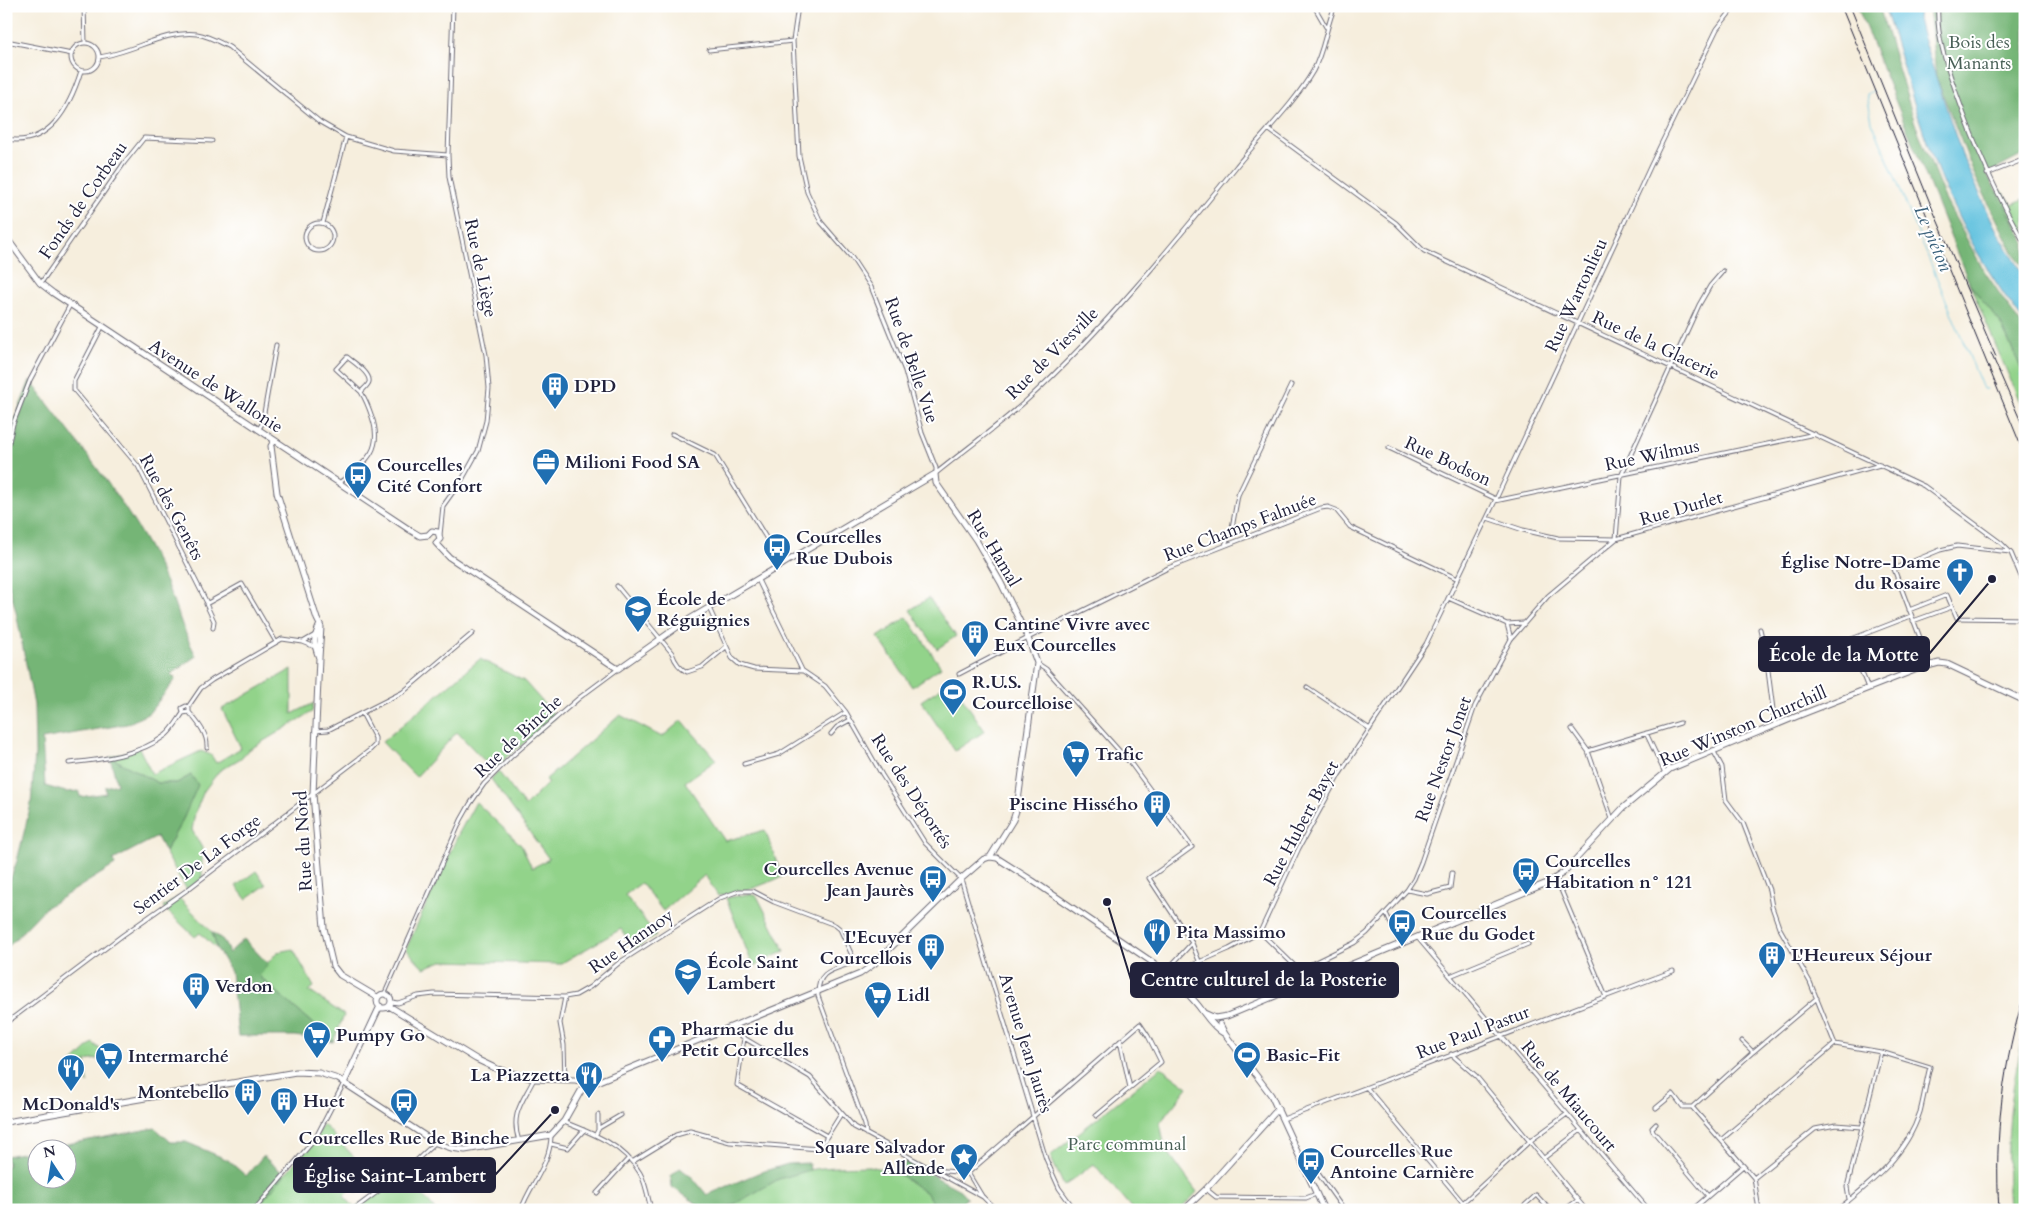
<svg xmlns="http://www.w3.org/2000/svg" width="2031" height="1216" font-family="Cardo,serif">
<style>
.green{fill:#92d38a;stroke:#5a7a62}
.forest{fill:#75b576;stroke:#4c6c58}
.water{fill:#60c1de;stroke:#41728c}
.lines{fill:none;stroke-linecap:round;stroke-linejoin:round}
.stream{stroke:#60c1de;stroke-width:1}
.street-casing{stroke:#6c6974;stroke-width:5}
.secondary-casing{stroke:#6c6974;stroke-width:7}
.street{stroke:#fff;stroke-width:3}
.secondary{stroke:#fff;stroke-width:5}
.rail{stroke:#22223b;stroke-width:1}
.labels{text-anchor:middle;stroke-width:4;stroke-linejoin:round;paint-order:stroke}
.park-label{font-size:18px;fill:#496057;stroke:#fff}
.street-label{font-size:18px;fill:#22223b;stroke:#fff}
.poi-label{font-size:18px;font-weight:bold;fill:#22223b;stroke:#fff;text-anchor:start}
.water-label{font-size:19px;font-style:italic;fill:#3b627c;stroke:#fff}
.leader{fill:none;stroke:#22223b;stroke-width:2}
.callout-dot{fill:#22223b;stroke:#fff;stroke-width:2}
.callout{fill:#22223b;stroke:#22223b;stroke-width:2}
.callout-label{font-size:19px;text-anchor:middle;font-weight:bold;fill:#fff}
</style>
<rect width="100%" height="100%" fill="#fff"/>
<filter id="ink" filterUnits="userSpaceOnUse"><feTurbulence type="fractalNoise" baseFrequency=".02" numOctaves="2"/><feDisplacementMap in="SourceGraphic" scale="10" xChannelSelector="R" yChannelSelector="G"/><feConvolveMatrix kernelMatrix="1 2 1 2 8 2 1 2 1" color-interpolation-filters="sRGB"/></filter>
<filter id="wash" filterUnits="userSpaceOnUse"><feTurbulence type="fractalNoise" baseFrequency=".0096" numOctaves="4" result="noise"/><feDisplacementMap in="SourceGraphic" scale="20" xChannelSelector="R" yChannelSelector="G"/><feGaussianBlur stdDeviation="1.12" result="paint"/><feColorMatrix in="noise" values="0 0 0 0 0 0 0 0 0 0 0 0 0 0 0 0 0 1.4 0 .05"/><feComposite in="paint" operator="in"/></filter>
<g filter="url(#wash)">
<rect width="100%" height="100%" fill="#f6eedd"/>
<!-- green -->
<path class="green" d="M2000,190L2013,204L2025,198V236L1996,193Z
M1970,285L2000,322L2025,377V414Z
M929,598L956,636L937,649L910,610Z
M907,617L941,667L912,687L878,637Z
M480,659L524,681L556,717L507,757L494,771L457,732L416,777L382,742Z
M292,669V714L314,703L312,712L247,751L241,758L219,771L204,791L195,813L192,830L202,848V879L187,890L165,852L184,817L191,775L177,783H158L110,757L139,748L152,774L201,751L211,755L216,763L241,748L222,709Z
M951,681L985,731L955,751L921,701Z
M620,715L662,737L682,720L716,760L685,782L725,841L765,830L782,877L754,888L718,896L705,875L663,911L641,883L625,895L656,935L634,949L621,929L560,964L442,961L424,968L406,949L459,833L476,802L521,845L532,868L549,859L491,779L498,771L525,806L548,783L545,780Z
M256,871L266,885L246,899L236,886Z
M749,894L757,896L785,951L753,966L726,898Z
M178,897L212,932L217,949L200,933L195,937L163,907Z
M293,949L314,987L309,991L344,1015L333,1042L258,975L277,952Z
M2025,1031V1210H2009C2005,1146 2009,1093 2025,1031Z
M93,1043L109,1057L86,1061L88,1083L74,1070L72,1063Z
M1161,1067L1188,1087L1160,1123L1165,1148L1197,1192L1180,1210H1133L1094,1164L1064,1186L1050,1156Z
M323,1124L374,1178L357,1193L352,1188L344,1196L355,1208L404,1172L435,1210H254L315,1139Z
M870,1166L899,1174L926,1193L934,1204L933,1210H724C742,1199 759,1187 778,1179C807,1166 839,1167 870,1166Z"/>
<!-- forest -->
<path class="forest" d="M1857,6H1879L1915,123L1946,201L1983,269L2025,331V377L2000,322L1970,285Z
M1929,6H2025V154L1987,174L2025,241V269L2015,256L1975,176L1936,77Z
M30,380C74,439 123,496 156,561C172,592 180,625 196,656L171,674L176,679L149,713L127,724L42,739L45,786L66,792L79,791L80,797L106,793L105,787L117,784L110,757L158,783H177L191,775L198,785L184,817L165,852L157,837L113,860L115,865L45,908L6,949V891L17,861L31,804L35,754L34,705L16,612L6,573V456L13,424Z
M212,932L223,940L229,953L244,939L268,964L259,976L333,1042L295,1036H238L231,972L217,949Z
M155,1128L171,1142H186L228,1160L246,1176L263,1156L285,1175L254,1210H6V1168L8,1165L6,1156L37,1150L38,1178H68V1148H45Z
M906,1161L960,1190L967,1198L954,1210H933L934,1204L926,1193L899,1174Z
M809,1163L810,1170L779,1179L724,1210H706L672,1187L671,1176L680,1168L693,1178L707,1195L758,1173L788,1164Z"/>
<!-- water -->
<path class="water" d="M1884,6H1919L1918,19L1922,35L1962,155L1995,227L2025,277V324C1997,286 1972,247 1952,204C1922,141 1906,72 1884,6Z"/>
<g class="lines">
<!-- stream -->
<path class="stream" d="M1873,91L1867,94L1872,122L1983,389H1987
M2020,375L2025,374"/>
</g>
</g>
<g filter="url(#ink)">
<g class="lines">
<!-- street casing -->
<g class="street-casing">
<path id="street" d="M84,6L85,43
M798,6L793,41L799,156L807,192L821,222L852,258L871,287L905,371L922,433L936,468V473
M1314,6L1326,27
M1938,6C1936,37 1947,66 1957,95C1976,149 1996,194 2025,244
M6,41L72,54
M71 57a14 14 0 1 1 28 0a14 14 0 1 1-28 0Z
M709,50L793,41
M99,57C132,53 164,30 197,34C209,36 219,42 229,47L320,122L346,137L394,151L448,155
M1268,129L1396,223L1424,251L1924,486L2001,543L2011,553L2025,586
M6,139C50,147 70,106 81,71
M1987,174L2025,159
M323,223L346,137
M305 237a14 14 0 1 1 28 0a14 14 0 1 1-28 0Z
M41,283L124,163L144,138L212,141
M102,327L74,381V390L138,466L207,603
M347,357C353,362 371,373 369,382C368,386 363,389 361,392L336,369Z
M258,430L262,424L276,345
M672,434L715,455L783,565
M1389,448L1496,499
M6,456L13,424L30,380L70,305
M935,474C966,449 998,426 1027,400C1102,331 1171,247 1235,168C1260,136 1292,107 1313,71C1324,51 1326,27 1335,6
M339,483C364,463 384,452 372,417C369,408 366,400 361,392
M1495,501L1815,434
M1487,518L1523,530L1558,538L1616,539L1880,465
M440,535L443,506L463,478L478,451L486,421L489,388L486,355L449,177L448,155L453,6
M1225,545L1232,528L1238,495L1291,385
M758,580L802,670
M617,586L672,653C675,662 679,668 687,672L702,667L726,647
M1448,598L1507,624L1511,639
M709,608L732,658L740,665L754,669L803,671L825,686L846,712L882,775L925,843L961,879L1046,1159L1059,1188L1075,1210
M1909,610L1947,595L1957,618L2025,619
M1913,621L1952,607
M1507,624L1523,623
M213,628L214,621L206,604L242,584L276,642
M1760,629L1766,655L1775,725
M303,642L315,635
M1037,663L1046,669L1132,765L1192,847L1149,878L1192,943L1199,961
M1930,664L1894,569L1940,550L1957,546L2010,552
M959,674L1028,638L1168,568L1321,508L1328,507L1336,510L1350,527L1458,579
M1307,687L1370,729
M1868,688L1849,640L1911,616
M188,707L201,688L212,680L282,639L303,642L315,647
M189,712L183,713L182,708L186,706L189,708V712C198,723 208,734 207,748
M1572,729L1588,751L1612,819
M315,731L328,730L403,692L473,633
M1646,733L1665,773
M831,734L837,727L850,720
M1713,750L1722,767L1726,800L1743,823L1769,890L1772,907L1779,927L1810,982L1835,1044
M1588,751L1680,723
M69,763C101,760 140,755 166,735C173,729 178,720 183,713
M744,764L779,754L846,712
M1556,878L1606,997
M1407,890L1427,894L1450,888L1452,873
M1386,913L1400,944
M1260,932L1299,848L1339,775L1426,644L1496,499L1651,165L1717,29L1735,6
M1260,932L1299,970L1304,984
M1417,937L1649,1210
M1299,970L1354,943L1367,933L1407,890L1414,879L1421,862L1475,706L1511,639L1548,596L1616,539L1621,476L1699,305L1710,286L1723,271
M1165,972L1192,943
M1169,975L1229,949L1260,932
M1450,976L1528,944
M385,993L461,820L470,804L484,784L513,755L579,698L618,669
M565,997L560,1023L564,1045L565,1080
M391,1002L398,1003L418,996L434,994L565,997L576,995L590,987L620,962L720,898L739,891H753L774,902L835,925L840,929L855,962C834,970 817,969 818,996L865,1125L866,1134
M6,1023L123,935L187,890L370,750L375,745V738L362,713
M730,1027L744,1038L810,1077L854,1127L983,1197L996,1210
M744,1038L737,1085L827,1136
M1120,1041L1130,1088
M1753,1052L1817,998
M1451,1054L1476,1076L1586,1210
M1367,1088L1469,1210
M1692,1107L1754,1178L1759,1210
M1692,1107L1753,1052L1742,1041
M1656,1108L1673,1094L1683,1107H1692
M598,1115V1130
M1283,1119L1673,971
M564,1122C592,1133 624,1145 640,1173C646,1183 648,1198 651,1210
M1656,1124L1652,1128L1653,1131L1708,1196
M596,1134L599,1128L621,1115
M1721,1140L1835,1044L1881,1052L1930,1067C1926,1082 1924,1097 1920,1112C1906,1156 1872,1182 1837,1210
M519,1141C510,1114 522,1103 534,1079
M551,1144L568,1148L584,1130
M1544,1158L1581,1130
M632,1162L676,1135L690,1131L730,1142L819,1149L841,1114
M1302,1162H1310L1344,1210
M934,1170L968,1173
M968,1173L1140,1024L1148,1036L1161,1062L1096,1116
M968,1173L982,1196
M1754,1178L1815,1129L1836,1125L1861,1127
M1206,1189L1216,1197L1306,1198L1316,1194
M597,1193L628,1159
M1849,1199L1847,1187L1881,1052
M1525,1205L1536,1195L1550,1210
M254,1210L315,1139L344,1083
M353,1210L404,1172L435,1143
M521,1210C530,1184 551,1164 551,1135
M1455,1210L1530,1141L1567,1114
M1564,1210L1578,1200
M1692,1210L1743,1166"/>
</g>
<!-- secondary casing -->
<g class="secondary-casing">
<path id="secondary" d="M6,237L40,283L53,293L410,530L420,536L428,535
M274,441L271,446L277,493L317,619L321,627L319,658C313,642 313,640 320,624
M935,474L936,483L976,540L1001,583L1028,638L1037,663L1017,808L1013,820L990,857
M428,535L432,531L438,532L440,539L436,543
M436,543L449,557L618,669L683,623L935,474
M319,658L313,794L324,928L333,966L340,975L377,997
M377 1001a7 7 0 1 1 14 0a7 7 0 1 1-14 0Z
M389,1006L476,1059L497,1069L534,1079L575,1080L594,1083
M1204,1013L1215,1018L1227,1016L1547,883L1563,873L1623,808L1670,769L1800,715L1920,668L1939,663L1947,664L2025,701
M1220,1024L1225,1034L1271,1095L1324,1210
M344,1083L380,1006
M6,1122L296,1072L319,1073L338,1079L436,1143L451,1148L465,1150L551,1135L564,1121L582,1089L594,1083L860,974L874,964L961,879L984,859L990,857L997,858L1033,881L1155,964C1170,976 1193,997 1203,1012C1208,1019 1217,1030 1225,1034
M1184,1210L1206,1189L1278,1109"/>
</g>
<!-- street -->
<use href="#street" class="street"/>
<!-- secondary -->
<use href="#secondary" class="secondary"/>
<!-- rail -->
<path class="rail" d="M1841,6L2025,456
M1850,6L1930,203L1996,357
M1991,353L2025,431
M2019,1041L2025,1019
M1999,1210C1994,1135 2003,1063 2025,992"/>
</g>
</g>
<!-- icons -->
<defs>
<g id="building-pin" transform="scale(1.4375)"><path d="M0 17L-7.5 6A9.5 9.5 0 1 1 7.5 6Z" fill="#1f6fb2" stroke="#fff"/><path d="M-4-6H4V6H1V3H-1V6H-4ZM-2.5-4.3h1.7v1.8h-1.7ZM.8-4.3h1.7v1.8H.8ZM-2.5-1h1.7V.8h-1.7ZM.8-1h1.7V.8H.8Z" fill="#fff"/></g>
<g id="office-pin" transform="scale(1.4375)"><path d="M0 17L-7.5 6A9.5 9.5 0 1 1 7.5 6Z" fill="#1f6fb2" stroke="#fff"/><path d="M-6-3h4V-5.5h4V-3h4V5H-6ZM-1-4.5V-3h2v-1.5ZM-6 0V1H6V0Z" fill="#fff"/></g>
<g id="bus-pin" transform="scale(1.4375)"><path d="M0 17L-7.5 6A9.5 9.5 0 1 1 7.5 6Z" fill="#1f6fb2" stroke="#fff"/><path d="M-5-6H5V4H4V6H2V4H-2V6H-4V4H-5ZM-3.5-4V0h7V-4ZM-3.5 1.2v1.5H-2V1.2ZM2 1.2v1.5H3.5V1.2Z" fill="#fff"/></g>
<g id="church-pin" transform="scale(1.4375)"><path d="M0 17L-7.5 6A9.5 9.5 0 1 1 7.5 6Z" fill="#1f6fb2" stroke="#fff"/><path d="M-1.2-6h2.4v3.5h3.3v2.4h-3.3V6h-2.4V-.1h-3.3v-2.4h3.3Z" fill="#fff"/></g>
<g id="school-pin" transform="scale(1.4375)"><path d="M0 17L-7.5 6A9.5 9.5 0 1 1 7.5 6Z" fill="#1f6fb2" stroke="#fff"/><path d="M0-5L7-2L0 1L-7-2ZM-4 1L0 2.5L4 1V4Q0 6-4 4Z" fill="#fff"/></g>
<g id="stadium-pin" transform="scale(1.4375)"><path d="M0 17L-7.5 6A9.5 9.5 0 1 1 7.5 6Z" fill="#1f6fb2" stroke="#fff"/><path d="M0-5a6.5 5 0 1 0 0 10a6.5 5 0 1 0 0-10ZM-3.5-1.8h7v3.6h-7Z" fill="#fff"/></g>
<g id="supermarket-pin" transform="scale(1.4375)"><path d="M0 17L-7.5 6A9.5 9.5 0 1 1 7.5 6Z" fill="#1f6fb2" stroke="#fff"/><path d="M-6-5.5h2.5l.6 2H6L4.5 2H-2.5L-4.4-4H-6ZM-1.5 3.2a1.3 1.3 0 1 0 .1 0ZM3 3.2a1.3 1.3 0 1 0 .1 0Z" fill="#fff"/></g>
<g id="restaurant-pin" transform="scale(1.4375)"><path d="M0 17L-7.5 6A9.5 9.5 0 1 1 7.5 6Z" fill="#1f6fb2" stroke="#fff"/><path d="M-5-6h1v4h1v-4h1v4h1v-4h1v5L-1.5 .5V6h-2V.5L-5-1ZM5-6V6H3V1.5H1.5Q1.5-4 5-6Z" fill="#fff"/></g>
<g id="pharmacy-pin" transform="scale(1.4375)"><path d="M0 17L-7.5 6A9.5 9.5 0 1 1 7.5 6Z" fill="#1f6fb2" stroke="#fff"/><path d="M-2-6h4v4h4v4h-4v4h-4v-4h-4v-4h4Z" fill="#fff"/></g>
<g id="sight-pin" transform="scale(1.4375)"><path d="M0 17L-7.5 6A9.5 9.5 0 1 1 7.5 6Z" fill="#1f6fb2" stroke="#fff"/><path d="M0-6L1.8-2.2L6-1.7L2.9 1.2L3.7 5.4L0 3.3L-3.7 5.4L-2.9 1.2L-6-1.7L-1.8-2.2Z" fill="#fff"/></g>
</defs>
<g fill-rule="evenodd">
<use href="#building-pin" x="555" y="386"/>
<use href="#office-pin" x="546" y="462"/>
<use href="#bus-pin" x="358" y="475"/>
<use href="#bus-pin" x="777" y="547"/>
<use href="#church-pin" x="1960" y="572"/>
<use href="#school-pin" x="638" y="609"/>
<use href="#building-pin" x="975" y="634"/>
<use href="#stadium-pin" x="953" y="692"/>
<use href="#supermarket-pin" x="1076" y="754"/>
<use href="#building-pin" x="1157" y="804"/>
<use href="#bus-pin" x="1526" y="871"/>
<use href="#bus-pin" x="933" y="879"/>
<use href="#bus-pin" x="1402" y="923"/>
<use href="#restaurant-pin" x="1157" y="932"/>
<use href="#building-pin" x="931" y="947"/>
<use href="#building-pin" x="1772" y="955"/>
<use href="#school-pin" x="688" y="972"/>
<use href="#building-pin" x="196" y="986"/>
<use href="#supermarket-pin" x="878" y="995"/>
<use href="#supermarket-pin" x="317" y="1035"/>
<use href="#pharmacy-pin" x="662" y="1039"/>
<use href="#stadium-pin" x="1247" y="1055"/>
<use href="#supermarket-pin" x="109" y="1056"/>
<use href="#restaurant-pin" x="71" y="1068"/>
<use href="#restaurant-pin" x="589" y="1075"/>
<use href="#building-pin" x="248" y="1092"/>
<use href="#building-pin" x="284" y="1101"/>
<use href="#bus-pin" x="404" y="1102"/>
<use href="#sight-pin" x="964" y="1157"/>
<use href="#bus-pin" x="1311" y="1161"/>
</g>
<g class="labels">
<!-- park labels -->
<g class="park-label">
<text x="1979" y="48">Bois des<tspan x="1979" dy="21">Manants</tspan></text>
<text x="1127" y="1150">Parc communal</text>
</g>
<!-- street labels -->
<g class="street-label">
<text transform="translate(83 200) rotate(-55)" y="6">Fonds de Corbeau</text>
<text transform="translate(481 268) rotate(78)" y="6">Rue de Liège</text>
<text transform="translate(1576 295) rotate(-65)" y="6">Rue Wartonlieu</text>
<text transform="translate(1656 345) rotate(25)" y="6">Rue de la Glacerie</text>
<text transform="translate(1052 353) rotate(-45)" y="6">Rue de Viesville</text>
<text transform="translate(912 360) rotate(71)" y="6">Rue de Belle Vue</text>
<text transform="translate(216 386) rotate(33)" y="6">Avenue de Wallonie</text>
<text transform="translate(1652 455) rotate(-12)" y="6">Rue Wilmus</text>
<text transform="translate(1448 461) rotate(25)" y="6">Rue Bodson</text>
<text transform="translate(172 507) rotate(62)" y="6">Rue des Genêts</text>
<text transform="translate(1681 508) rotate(-16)" y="6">Rue Durlet</text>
<text transform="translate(1240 527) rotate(-21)" y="6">Rue Champs Falnuée</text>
<text transform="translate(994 548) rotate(59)" y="6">Rue Hamal</text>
<text transform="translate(1743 726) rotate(-23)" y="6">Rue Winston Churchill</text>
<text transform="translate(518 736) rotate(-43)" y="6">Rue de Binche</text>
<text transform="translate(1443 759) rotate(-70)" y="6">Rue Nestor Jonet</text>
<text transform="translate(912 791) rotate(57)" y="6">Rue des Déportés</text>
<text transform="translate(1301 823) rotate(-62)" y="6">Rue Hubert Bayet</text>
<text transform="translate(303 841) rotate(-93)" y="6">Rue du Nord</text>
<text transform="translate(197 864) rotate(-37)" y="6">Sentier De La Forge</text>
<text transform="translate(631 941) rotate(-35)" y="6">Rue Hannoy</text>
<text transform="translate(1473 1032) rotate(-21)" y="6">Rue Paul Pastur</text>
<text transform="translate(1026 1043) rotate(73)" y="6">Avenue Jean Jaurès</text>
<text transform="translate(1569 1096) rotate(50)" y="6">Rue de Miaucourt</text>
</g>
<!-- poi labels -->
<g class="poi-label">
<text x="574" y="392">DPD</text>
<text x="565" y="468">Milioni Food SA</text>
<text x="377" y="471">Courcelles<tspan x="377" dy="21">Cité Confort</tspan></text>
<text x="796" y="543">Courcelles<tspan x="796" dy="21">Rue Dubois</tspan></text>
<text x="1941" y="568" text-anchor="end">Église Notre-Dame<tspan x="1941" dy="21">du Rosaire</tspan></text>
<text x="657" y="605">École de<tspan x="657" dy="21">Réguignies</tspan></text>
<text x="994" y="630">Cantine Vivre avec<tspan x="994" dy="21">Eux Courcelles</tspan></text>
<text x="972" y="688">R.U.S.<tspan x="972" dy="21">Courcelloise</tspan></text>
<text x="1095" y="760">Trafic</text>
<text x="1138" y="810" text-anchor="end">Piscine Hissého</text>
<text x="1545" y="867">Courcelles<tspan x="1545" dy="21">Habitation n° 121</tspan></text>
<text x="914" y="875" text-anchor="end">Courcelles Avenue<tspan x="914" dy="21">Jean Jaurès</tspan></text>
<text x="1421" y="919">Courcelles<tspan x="1421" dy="21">Rue du Godet</tspan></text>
<text x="1176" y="938">Pita Massimo</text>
<text x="912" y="943" text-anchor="end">L'Ecuyer<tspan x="912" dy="21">Courcellois</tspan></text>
<text x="1791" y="961">L'Heureux Séjour</text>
<text x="707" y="968">École Saint<tspan x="707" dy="21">Lambert</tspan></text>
<text x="215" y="992">Verdon</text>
<text x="897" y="1001">Lidl</text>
<text x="681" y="1035">Pharmacie du<tspan x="681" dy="21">Petit Courcelles</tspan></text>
<text x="336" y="1041">Pumpy Go</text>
<text x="1266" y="1061">Basic-Fit</text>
<text x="128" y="1062">Intermarché</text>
<text x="570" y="1081" text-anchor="end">La Piazzetta</text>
<text x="229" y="1098" text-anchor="end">Montebello</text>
<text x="303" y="1107">Huet</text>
<text x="71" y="1110" text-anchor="middle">McDonald's</text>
<text x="404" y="1144" text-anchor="middle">Courcelles Rue de Binche</text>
<text x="945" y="1153" text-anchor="end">Square Salvador<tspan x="945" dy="21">Allende</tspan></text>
<text x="1330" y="1157">Courcelles Rue<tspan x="1330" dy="21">Antoine Carnière</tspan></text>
</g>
<!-- water labels -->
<g class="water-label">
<text transform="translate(1934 238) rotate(67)" y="7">Le piéton</text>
</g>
</g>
<!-- callouts -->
<path class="leader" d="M1992 579L1929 654M1107 902L1131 980M555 1110L495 1175"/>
<g class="callout-dot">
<circle cx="1992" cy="579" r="5"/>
<circle cx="1107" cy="902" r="5"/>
<circle cx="555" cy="1110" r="5"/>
</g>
<g class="callout">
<rect x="1759" y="637" width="170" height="34" rx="5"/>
<rect x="1131" y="963" width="267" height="34" rx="5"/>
<rect x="294" y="1158" width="201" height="34" rx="5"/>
</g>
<g class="callout-label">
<text x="1844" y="661">École de la Motte</text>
<text x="1264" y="986">Centre culturel de la Posterie</text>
<text x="395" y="1182">Église Saint-Lambert</text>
</g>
<!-- margin -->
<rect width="2031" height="1216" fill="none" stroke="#fff" stroke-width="25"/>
<!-- north arrow -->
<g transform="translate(52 1164) rotate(348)"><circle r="24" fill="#ffffff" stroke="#a7a7b1"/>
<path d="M0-4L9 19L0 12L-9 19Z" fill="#1f6fb2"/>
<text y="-8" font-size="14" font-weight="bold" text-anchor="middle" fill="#22223b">N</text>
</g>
</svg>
